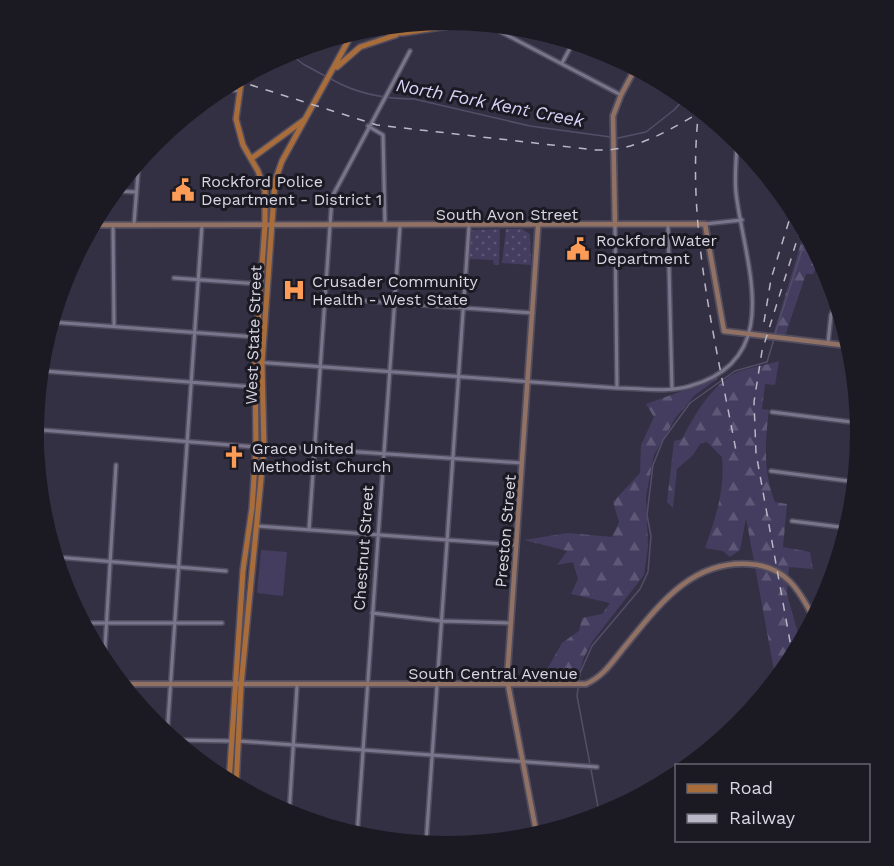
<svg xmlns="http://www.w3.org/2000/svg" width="894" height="866" font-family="'Work Sans',sans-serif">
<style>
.grass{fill:url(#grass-dots)}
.forest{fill:url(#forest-firs)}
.pitch{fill:#443d5f}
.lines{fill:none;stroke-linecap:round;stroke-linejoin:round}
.stream{stroke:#544e68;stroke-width:1.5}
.street-casing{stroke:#514d5e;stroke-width:6}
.secondary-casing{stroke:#514d5e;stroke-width:8}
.primary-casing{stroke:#514d5e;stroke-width:8}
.street{stroke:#79758c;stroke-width:3}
.secondary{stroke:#917164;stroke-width:4.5}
.primary{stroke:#a96d3b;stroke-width:5}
.rail{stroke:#bab7c6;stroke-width:1.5;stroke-dasharray:8 8;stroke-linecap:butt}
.labels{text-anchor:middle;stroke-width:6;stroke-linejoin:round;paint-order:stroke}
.poi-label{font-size:16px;fill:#d8d6e3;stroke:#1b1a23;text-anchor:start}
.street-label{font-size:16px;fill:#d8d6e3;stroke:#1b1a23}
.water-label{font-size:18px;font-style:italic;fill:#d8d1f9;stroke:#1b1a23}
</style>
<defs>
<pattern id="grass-dots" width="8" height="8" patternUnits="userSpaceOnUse" patternTransform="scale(1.5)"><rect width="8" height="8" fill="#443d5f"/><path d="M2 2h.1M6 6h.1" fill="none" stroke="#5e5876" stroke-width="1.8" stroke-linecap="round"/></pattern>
<pattern id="forest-firs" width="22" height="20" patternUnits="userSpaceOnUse" patternTransform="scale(1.5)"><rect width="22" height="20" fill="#443d5f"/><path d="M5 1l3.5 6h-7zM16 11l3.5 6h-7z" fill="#5e5876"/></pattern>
</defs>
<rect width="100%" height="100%" fill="#343044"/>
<!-- grass -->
<path class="grass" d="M500,229L499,265H494L493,260L469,259L472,230Z
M506,229H522L530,234L531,265L502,263Z"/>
<!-- forest -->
<path class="forest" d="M805,230L822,262H818L813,274H806L785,336L773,335Z
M779,361L775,385L765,384L762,409L769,410C765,440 763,473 775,502L787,504L783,547L810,552L813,569L789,567L787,594L801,644L791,663L776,681L746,518L740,550L730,557L723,551L705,548C716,517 725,490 722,457L707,442L700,444L693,455L677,469L673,508L667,502L674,441L682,439C694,416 708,391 730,376C743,368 764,366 779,361Z
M717,376V379L695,395L676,417L654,455L646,496L648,547L644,575L592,642L584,657L577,682H540L562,643L579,631L582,618L602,614L610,603L571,594L578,579L573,562L557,565L567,551L524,540L568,533L612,537L619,522L613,502L640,473L641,445L654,417L646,404L704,383Z"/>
<!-- pitch -->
<path class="pitch" d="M261,550L287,552L283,596L257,593Z"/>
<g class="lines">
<!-- stream -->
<path class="stream" d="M287,52L303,64L327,77
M331,79C355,93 386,99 414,99L530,126L618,138L646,132L674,110L686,97
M775,334L807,234
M600,817L577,696L580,673L592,646L640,589L648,572L651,536L647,515L653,465L663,440L690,403L735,371L767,362L774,339"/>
<!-- street casing -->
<g class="street-casing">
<path id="street" d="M495,24L501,32L621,95
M562,63L574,41
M220,88L239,91
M368,126L383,135L385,224
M113,191L136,192
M134,224L139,160
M705,224L742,220
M113,226L114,325
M615,226L617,388
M668,226L672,389
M174,278L260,284
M325,298L533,313
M51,322L257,337
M828,343L831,315L837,302
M255,362L617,388C640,388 667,393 690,386C787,359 744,262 736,193C734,175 737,156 737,138
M43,371L255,387
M772,412L859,423
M41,430L256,447
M285,447L522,463
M771,471L856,482
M42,515L41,400L44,343
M792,521L848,528
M257,526L516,545
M309,530L332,197L410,51
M55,557L226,571
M372,613L442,621L509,623
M82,623H222
M104,664L116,465
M167,736L202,225
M173,740L230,741
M239,741L597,767
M289,815L297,686
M357,836L400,226
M426,844L469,226"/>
</g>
<!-- secondary casing -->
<g class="secondary-casing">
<path id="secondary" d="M91,225L705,224L724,331L851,346
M615,226L613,116L621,95L636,67
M121,684H586C602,677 611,664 622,650C656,609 689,560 749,564C785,566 799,589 814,619
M537,836L507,679L538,227"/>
</g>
<!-- primary casing -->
<g class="primary-casing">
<path id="primary" d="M353,31L403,33L474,22
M337,67L360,47L396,35
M252,158L304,120
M229,783L243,570L252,508L256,447L255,362L265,225V191L258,171L243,145L236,119L242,76
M236,787L241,686L264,448L262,363L275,181L282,161L353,32"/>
</g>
<!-- street -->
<use href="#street" class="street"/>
<!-- secondary -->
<use href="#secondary" class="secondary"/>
<!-- primary -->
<use href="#primary" class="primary"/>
<!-- rail -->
<path class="rail" d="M235,80L377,125L596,150C636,152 670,129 703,111
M699,108C685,225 716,342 737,456
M764,322L771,279L793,208
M793,658L756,453L754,402L762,351L802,224"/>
</g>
<!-- icons -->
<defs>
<g id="civic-bare" transform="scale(1.8)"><path d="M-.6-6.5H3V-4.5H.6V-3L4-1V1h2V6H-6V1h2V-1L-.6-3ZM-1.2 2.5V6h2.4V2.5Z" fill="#fd9c56" stroke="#1b1a23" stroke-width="2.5" paint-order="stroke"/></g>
<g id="hospital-bare" transform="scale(1.8)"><path d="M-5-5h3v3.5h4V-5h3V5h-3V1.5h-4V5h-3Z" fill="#fd9c56" stroke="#1b1a23" stroke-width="2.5" paint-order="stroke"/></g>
<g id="church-bare" transform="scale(1.8)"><path d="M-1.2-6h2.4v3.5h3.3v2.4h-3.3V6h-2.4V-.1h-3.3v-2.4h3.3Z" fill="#fd9c56" stroke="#1b1a23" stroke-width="2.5" paint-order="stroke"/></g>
</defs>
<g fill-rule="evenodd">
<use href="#civic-bare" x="183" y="190"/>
<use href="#civic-bare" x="578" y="249"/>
<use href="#hospital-bare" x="294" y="290"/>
<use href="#church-bare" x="234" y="457"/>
</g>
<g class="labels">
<!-- poi labels -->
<g class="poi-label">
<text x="201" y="187">Rockford Police<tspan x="201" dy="18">Department - District 1</tspan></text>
<text x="596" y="246">Rockford Water<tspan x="596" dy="18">Department</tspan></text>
<text x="312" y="287">Crusader Community<tspan x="312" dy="18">Health - West State</tspan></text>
<text x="252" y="454">Grace United<tspan x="252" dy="18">Methodist Church</tspan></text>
</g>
<!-- street labels -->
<g class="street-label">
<text x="507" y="220">South Avon Street</text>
<text transform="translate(253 335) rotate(-88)" y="6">West State Street</text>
<text transform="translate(505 531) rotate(-85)" y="6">Preston Street</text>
<text transform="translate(363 548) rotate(-86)" y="6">Chestnut Street</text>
<text x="493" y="679">South Central Avenue</text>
</g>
<!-- water labels -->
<g class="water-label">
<text transform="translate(490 103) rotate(11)" y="6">North Fork Kent Creek</text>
</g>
</g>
<!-- crop -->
<path d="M0 0H894V866H0ZM44 433a403 403 0 1 1 806 0a403 403 0 1 1-806 0Z" fill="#1b1a23" fill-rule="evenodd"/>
<!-- legend -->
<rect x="675" y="764" width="195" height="78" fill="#1b1a23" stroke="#676570" stroke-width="1.5"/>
<rect x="687" y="784" width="30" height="9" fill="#a96d3b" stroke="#676570" stroke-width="1.5"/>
<text x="729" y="794" font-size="18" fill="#d8d6e3">Road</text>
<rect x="687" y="814" width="30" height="9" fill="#bab7c6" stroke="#676570" stroke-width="1.5"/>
<text x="729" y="824" font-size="18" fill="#d8d6e3">Railway</text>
</svg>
